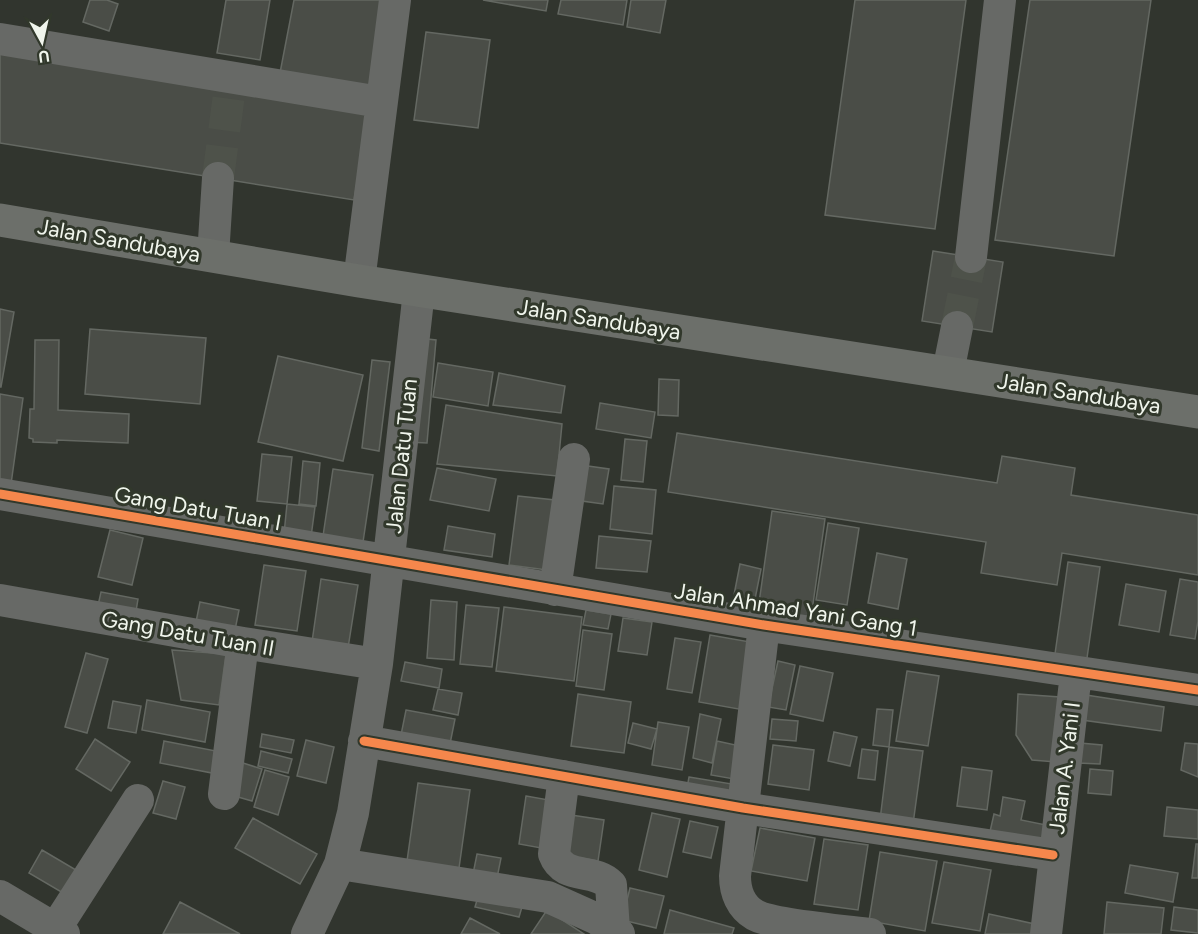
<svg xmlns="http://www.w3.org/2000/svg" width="1198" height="934" font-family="Figtree,sans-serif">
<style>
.building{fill:#4a4d47;stroke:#646862;stroke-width:1.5}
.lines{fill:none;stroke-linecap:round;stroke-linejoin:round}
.minor-tunnel{stroke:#4e524a;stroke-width:32;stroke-dasharray:32 16;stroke-linecap:butt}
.minor{stroke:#676966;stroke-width:32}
.highway{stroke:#6c6f6a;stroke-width:33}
.cycleway-casing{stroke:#31382b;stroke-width:13}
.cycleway{stroke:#f5874c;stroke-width:9}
.labels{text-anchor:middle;stroke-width:6;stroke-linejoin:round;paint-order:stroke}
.street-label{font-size:22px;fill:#f0f5ec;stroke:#31382b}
</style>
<rect width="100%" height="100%" fill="#31352e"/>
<!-- building -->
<path class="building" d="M90,0H107L118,4L109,31L83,22Z
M226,0H270L260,60L217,53Z
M294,0H385L369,89L280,73Z
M483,0H548L546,11Z
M561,0H627L623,25L558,14Z
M631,0H666L660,33L627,27Z
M855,0H966L935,229L825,215Z
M1030,0H1151L1114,256L995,240Z
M426,32L490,40L478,128L414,120Z
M0,49L369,110L354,200L0,143Z
M933,251L1003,262L992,332L922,321Z
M0,309L14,312L1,387H0Z
M90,329L206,338L200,404L85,394Z
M418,338L436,340L427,443L407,442Z
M35,340H59L58,410L129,414L128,443L57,440V443L33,442V439L29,438L30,409H34Z
M278,356L363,375L343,461L258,442Z
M372,360L390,362L379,451L362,448Z
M438,363L493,372L488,406L433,397Z
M499,373L565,386L561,413L493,405Z
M659,379L679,380L678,416L658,415Z
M0,394L23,398L11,484L0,482Z
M600,403L655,412L651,438L596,429Z
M446,405L562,424L557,476L437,464Z
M677,433L997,483L1002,456L1075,468L1071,495L1198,515V575L1062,553L1057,585L981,573L986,542L668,492Z
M625,439L647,441L643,482L621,480Z
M262,454L292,457L287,504L257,501Z
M303,461L320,463L316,506L299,504Z
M588,466L609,469L603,504L582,501Z
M437,468L496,479L489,511L430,500Z
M333,469L373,475L363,542L323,536Z
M614,486L656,490L652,534L610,529Z
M518,496L555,500L547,570L509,565Z
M287,504L315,507L311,537L284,534Z
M772,511L825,519L811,618L758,610Z
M828,523L859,528L847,605L816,600Z
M448,526L495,534L492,557L444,550Z
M110,530L143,538L132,585L98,577Z
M599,536L651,541L647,572L596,568Z
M877,553L907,559L898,609L868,603Z
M1068,562L1100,567L1086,665L1054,661Z
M740,564L761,569L755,599L734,595Z
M264,565L306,571L297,631L255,625Z
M321,579L358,585L348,648L312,642Z
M1180,579L1198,582V621L1195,639L1170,635Z
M1126,584L1166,591L1159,632L1119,625Z
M101,592L138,599L135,617L97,610Z
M431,600L457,602L454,660L427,658Z
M200,602L239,610L235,630L196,622Z
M466,605L499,608L492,667L460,664Z
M504,607L582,617L574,681L496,671Z
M586,610L611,614L608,629L583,625Z
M623,618L652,622L647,655L618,651Z
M583,630L612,634L604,690L576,686Z
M710,635L756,643L744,710L699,702Z
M675,638L701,642L692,693L667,689Z
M172,650L226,654L219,705L181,700Z
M86,653L108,659L87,733L65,727Z
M778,661L795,665L786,710L768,707Z
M405,662L442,669L439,688L401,681Z
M800,666L833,673L823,721L790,714Z
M907,671L939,676L928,746L896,741Z
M438,689L462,693L458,715L433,710Z
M578,694L631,702L624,753L571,746Z
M1018,694L1060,697L1056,762L1032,760L1016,735Z
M1086,695L1164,707L1161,731L1082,720Z
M147,700L210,712L205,742L142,730Z
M113,701L141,706L136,733L108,728Z
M877,709L893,710L889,747L873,745Z
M406,710L455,719L449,749L400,740Z
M700,714L721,719L712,763L693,758Z
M772,719L798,721L796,741L770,739Z
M658,722L689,727L682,770L652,765Z
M633,723L657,729L651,749L628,743Z
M834,732L857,737L850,766L828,761Z
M262,734L294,740L291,753L260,747Z
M95,739L130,762L111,791L76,769Z
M306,740L334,747L326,783L297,776Z
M164,741L216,751L212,773L160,763Z
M717,741L740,746L734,779L711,775Z
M1080,743L1102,745L1100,764L1078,763Z
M1185,743L1198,744V777L1181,770Z
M773,745L814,750L809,790L768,784Z
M889,747L923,751L913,824L880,820Z
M862,749L878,751L875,780L858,778Z
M261,751L292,759L288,773L258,766Z
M240,762L262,769L252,801L231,795Z
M962,767L992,771L987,810L957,806Z
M1090,769L1113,771L1111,795L1088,793Z
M265,770L289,777L278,815L254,807Z
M689,777L732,784L730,796L687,788Z
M163,781L185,787L176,819L153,813Z
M418,783L470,790L459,868L407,861Z
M526,796L549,800L541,848L519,844Z
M1003,797L1025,801L1021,820L1051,826L1046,848L989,836L994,814L1000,816Z
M1167,807L1198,810V839L1164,836Z
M652,813L680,819L667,877L639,870Z
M571,815L604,820L598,861L564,855Z
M253,818L317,854L300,884L235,848Z
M690,821L718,827L711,858L683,852Z
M760,828L815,838L807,881L751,871Z
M824,839L868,845L858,910L814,904Z
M1196,844H1198V878H1192Z
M42,850L76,870L63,893L29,873Z
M880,852L937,861L925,931L869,921Z
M477,854L501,858L497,878L473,874Z
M944,862L991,870L980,931L932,923Z
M1130,865L1178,873L1173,902L1125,893Z
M630,888L664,896L656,928L622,920Z
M480,890L524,900L519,917L475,907Z
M180,902L240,934H163Z
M1107,902L1164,908L1161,934H1104Z
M1174,907L1198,910V933L1171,930Z
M547,910L584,934H531Z
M670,910L734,928L732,934H664Z
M989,914L1044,926L1042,934H985Z
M470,918L500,934H461Z"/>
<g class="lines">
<!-- minor-tunnel -->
<path class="minor-tunnel" d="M218,178L230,87
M957,327L971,257"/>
<!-- minor -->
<path class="minor" d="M0,39L380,102
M213,256L218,178
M971,257L1000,0
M359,281L395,0
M948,372L957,327
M0,494L764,625L1198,690
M555,590L574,459
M0,600L243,643L377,664
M764,625L735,876C735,892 741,907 755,915C773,925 846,931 870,934
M364,741L743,808L1053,855
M564,776L554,854C564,881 594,867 611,885L614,930
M224,794L243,643
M340,864L548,897L597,919L619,934
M0,896L64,934
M52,934L138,800
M307,934L340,864L353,813L377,664L419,291
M1046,934L1076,673"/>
<!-- highway -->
<path class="highway" d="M0,220L359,281L1198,412"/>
<!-- cycleway casing -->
<g class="cycleway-casing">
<path id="cycleway" d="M0,494L764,625L1198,690
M364,741L743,808L1053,855"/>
</g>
<!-- cycleway -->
<use href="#cycleway" class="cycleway"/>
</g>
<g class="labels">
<!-- street labels -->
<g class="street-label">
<text transform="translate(119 240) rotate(10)" y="8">Jalan Sandubaya</text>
<text transform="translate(599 319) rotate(9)" y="8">Jalan Sandubaya</text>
<text transform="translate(1079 393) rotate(9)" y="8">Jalan Sandubaya</text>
<text transform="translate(401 456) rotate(-84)" y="8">Jalan Datu Tuan</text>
<text transform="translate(198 508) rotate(10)" y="8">Gang Datu Tuan I</text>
<text transform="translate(796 609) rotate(9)" y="8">Jalan Ahmad Yani Gang 1</text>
<text transform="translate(188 633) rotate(10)" y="8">Gang Datu Tuan II</text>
<text transform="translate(1064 768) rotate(-83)" y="8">Jalan A. Yani I</text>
</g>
</g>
<!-- north arrow -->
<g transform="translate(42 42) rotate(172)" stroke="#31382b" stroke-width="4.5" paint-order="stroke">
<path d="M0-4.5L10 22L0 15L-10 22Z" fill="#f0f5ec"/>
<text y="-9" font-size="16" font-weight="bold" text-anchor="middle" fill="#f0f5ec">U</text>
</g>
</svg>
